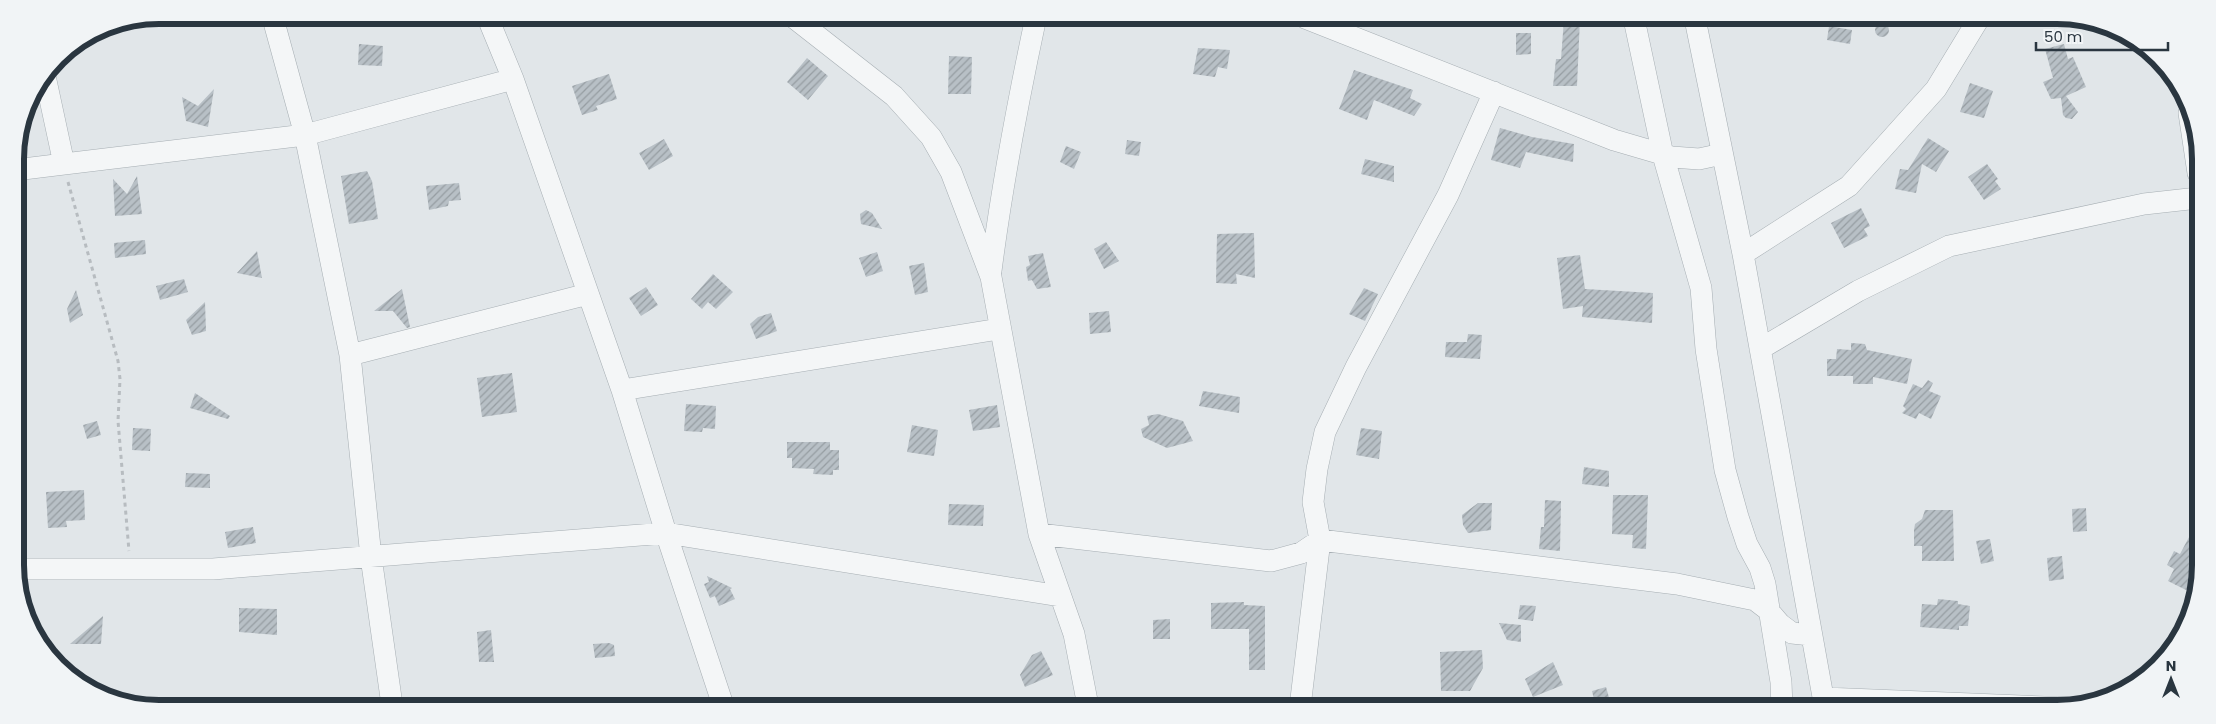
<svg xmlns="http://www.w3.org/2000/svg" width="2216" height="724" font-family="Poppins,sans-serif">
<style>
.building{fill:url(#building-hatch)}
.lines{fill:none;stroke-linecap:round;stroke-linejoin:round}
.minor-casing{stroke:#a6aeb3;stroke-width:22}
.path{stroke:#b7bcc0;stroke-width:3;stroke-dasharray:4 4;stroke-linecap:butt}
.minor{stroke:#f4f6f7;stroke-width:21}
.rim{fill:none;stroke:#2a3640;stroke-width:6}
</style>
<defs>
<pattern id="building-hatch" width="6" height="6" patternUnits="userSpaceOnUse" patternTransform="scale(1.25)"><rect width="6" height="6" fill="#b8c0c6"/><path d="M-1 1l2-2M0 6l6-6M5 7l2-2" fill="none" stroke="#969da2"/></pattern>
</defs>
<rect width="100%" height="100%" fill="#e1e6e9"/>
<!-- building -->
<path class="building" d="M1564,19H1580L1577,86H1553L1556,59H1561Z
M1875 30a7 7 0 1 1 14 0a7 7 0 1 1-14 0Z
M1829,26L1852,30L1850,44L1827,40Z
M1516,33H1531V54L1516,55Z
M359,44L383,46L382,66L358,65Z
M2064,44L2068,59L2073,57L2086,87L2066,96L2078,112L2072,119L2066,118L2063,115L2061,98L2051,99L2043,82L2053,78L2045,49Z
M1198,48L1230,50L1227,69L1218,67L1215,77L1193,74Z
M949,56L972,57L971,94H948Z
M807,58L828,76L808,100L787,82Z
M1354,70L1413,90L1410,98L1422,104L1414,116L1374,100L1367,120L1339,109Z
M609,74L617,99L596,106L598,110L582,115L572,86Z
M1970,83L1993,91L1984,118L1960,112Z
M214,89L208,127L186,121L182,97L198,106Z
M1500,128L1532,137L1574,144L1573,162L1526,152L1520,168L1491,160Z
M1928,138L1949,151L1936,172L1922,164L1916,193L1895,189L1900,169L1908,170Z
M664,139L673,156L649,170L639,153Z
M1127,140L1141,142L1139,156L1125,154Z
M1066,146L1081,152L1074,169L1060,162Z
M1365,159L1394,166V182L1361,174Z
M1987,164L1998,179L1995,181L2001,189L1984,200L1968,177Z
M367,171L372,181L378,219L349,224L341,176Z
M137,176L142,214L115,216L113,179L127,194Z
M459,183L461,200L449,201L448,206L429,210L426,186Z
M1861,208L1870,226L1864,229L1868,236L1844,248L1831,223Z
M866,210L872,213L882,229L861,224L860,214Z
M1254,233L1255,278L1236,274L1237,284L1216,283L1217,234Z
M145,240L146,254L115,258L114,243Z
M1106,242L1119,261L1104,269L1094,249Z
M257,251L262,278L237,273Z
M877,252L883,271L866,277L859,258Z
M1043,253L1051,287L1037,289L1032,280L1028,281L1026,267L1030,265L1028,256Z
M1580,255L1585,289L1653,293L1652,323L1582,317L1583,306L1563,309L1557,258Z
M924,263L928,292L915,295L909,266Z
M713,274L733,292L716,309L708,302L702,309L691,299Z
M184,279L188,292L160,300L156,286Z
M646,287L658,305L641,316L629,298Z
M1364,288L1378,294L1365,321L1349,314Z
M402,289L410,327L407,328L393,311H374Z
M76,290L83,315L70,323L67,309Z
M205,302L206,331L192,335L186,320Z
M1109,311L1111,332L1090,334L1089,313Z
M771,313L777,331L756,339L750,324L758,317Z
M1468,334L1482,335L1480,359L1445,357L1446,342H1467Z
M1851,343L1865,344L1867,350L1912,359L1907,384L1873,377V384H1853V376H1827V359H1836L1837,349L1851,350Z
M512,373L517,412L482,417L477,378Z
M1928,380L1933,383L1929,391L1941,396L1931,419L1919,413L1916,419L1902,413L1906,409L1903,406L1913,384L1922,388Z
M1203,391L1240,397L1239,413L1199,406Z
M195,393L230,416L228,419L190,408Z
M686,404L716,406L715,429L703,428L702,432L684,431Z
M997,405L1000,427L973,431L969,410Z
M1158,414L1183,421L1193,441L1167,448L1143,437L1141,429L1149,425L1147,416Z
M97,421L101,435L87,439L83,425Z
M912,425L938,430L934,456L907,452Z
M133,428L151,429L150,451L132,450Z
M1361,428L1382,431L1379,459L1356,455Z
M787,442H830V450H839V470H833V475L813,474L814,469L792,468V458H787Z
M1584,467L1609,471V487L1582,484Z
M186,473L210,474V488L185,487Z
M84,490L85,520L66,521L67,527L48,528L46,492Z
M1613,495H1648L1646,549L1632,548L1633,535L1612,534Z
M1545,500L1561,501L1560,551L1539,549L1541,527H1544Z
M1478,503H1492L1491,530L1468,533L1463,525L1462,515Z
M949,504L984,505L983,526L948,525Z
M2086,508L2087,531L2073,532L2072,509Z
M1925,510H1953L1954,561H1922V546H1914V530L1915,524L1922,519Z
M2196,524V575L2188,591L2168,581L2174,569L2167,565L2174,551L2180,554Z
M253,527L256,543L228,548L225,532Z
M1990,539L1994,561L1981,564L1976,541Z
M2062,556L2064,579L2049,581L2047,558Z
M707,576L732,588L730,589L735,599L719,606L715,596L710,598L704,584L709,582Z
M1938,599L1958,601V604L1970,606L1968,626H1959V630L1920,627L1922,604L1937,605Z
M1244,602V605L1265,606V670H1249V629H1211V603Z
M1520,605L1536,606L1533,621L1518,619Z
M239,608L277,609V635L239,632Z
M103,616L101,644H70Z
M1170,619V639H1153V620Z
M1499,623L1521,625V642L1507,640Z
M491,630L494,662H479L477,632Z
M609,643L614,645L615,656L595,658L593,644Z
M1482,650L1483,668L1470,691H1441L1440,652Z
M1041,651L1053,675L1025,687L1020,675L1032,655Z
M1553,662L1563,685L1533,697L1525,679Z
M1606,687L1612,708H1596L1592,691Z"/>
<g class="lines">
<!-- minor casing -->
<g class="minor-casing">
<path id="minor" d="M272,15L305,135L350,355L371,557L392,705
M487,16L513,79L622,390L666,533L723,705
M793,17L894,96L931,137L951,172L991,277L1039,534L1074,634L1088,706
M1305,18L1614,140L1672,157L1699,159L1722,154
M1634,19L1663,155L1701,288L1706,349L1725,470L1738,517L1747,544L1760,568L1765,584L1781,682L1782,708
M1695,19L1743,254L1825,708
M2189,113L2198,173
M64,164L305,135L513,79
M15,170L64,164L45,76
M1743,254L1849,186L1936,89L1978,20
M991,271C1002,185 1018,101 1036,17
M1760,349L1858,291L1949,246L2144,204L2198,198
M350,355L588,294
M622,390L999,329
M1039,534L1271,561L1301,553L1320,540L1677,584L1755,600L1768,610L1780,624L1792,633L1811,635
M18,569H213L666,533L1060,596
M1824,698L2069,708
M1300,707L1320,540L1313,502L1317,469L1325,432L1356,367L1448,195L1494,92"/>
</g>
<!-- path -->
<path class="path" d="M68,182L118,361L120,379L118,421L129,551"/>
<!-- minor -->
<use href="#minor" class="minor"/>
</g>
<!-- crop -->
<path d="M0 0H2216V724H0ZM159 24H2057A135 135 0 0 1 2192 159V565A135 135 0 0 1 2057 700H159A135 135 0 0 1 24 565V159A135 135 0 0 1 159 24Z" fill="#f1f4f6" fill-rule="evenodd"/>
<path class="rim" d="M159 24H2057A135 135 0 0 1 2192 159V565A135 135 0 0 1 2057 700H159A135 135 0 0 1 24 565V159A135 135 0 0 1 159 24Z"/>
<!-- north arrow -->
<g transform="translate(2171 679)" stroke="#f1f4f6" stroke-width="4" paint-order="stroke">
<path d="M0-4L9 19L0 12L-9 19Z" fill="#2a3640"/>
<text y="-8" font-size="14" font-weight="bold" text-anchor="middle" fill="#2a3640">N</text>
</g>
<!-- scale -->
<path d="M2036 42v8h132v-8" fill="none" stroke="#2a3640" stroke-width="2.5"/>
<text x="2044" y="42" font-size="15" fill="#2a3640" stroke="#f1f4f6" stroke-width="4" paint-order="stroke">50 m</text>
</svg>
